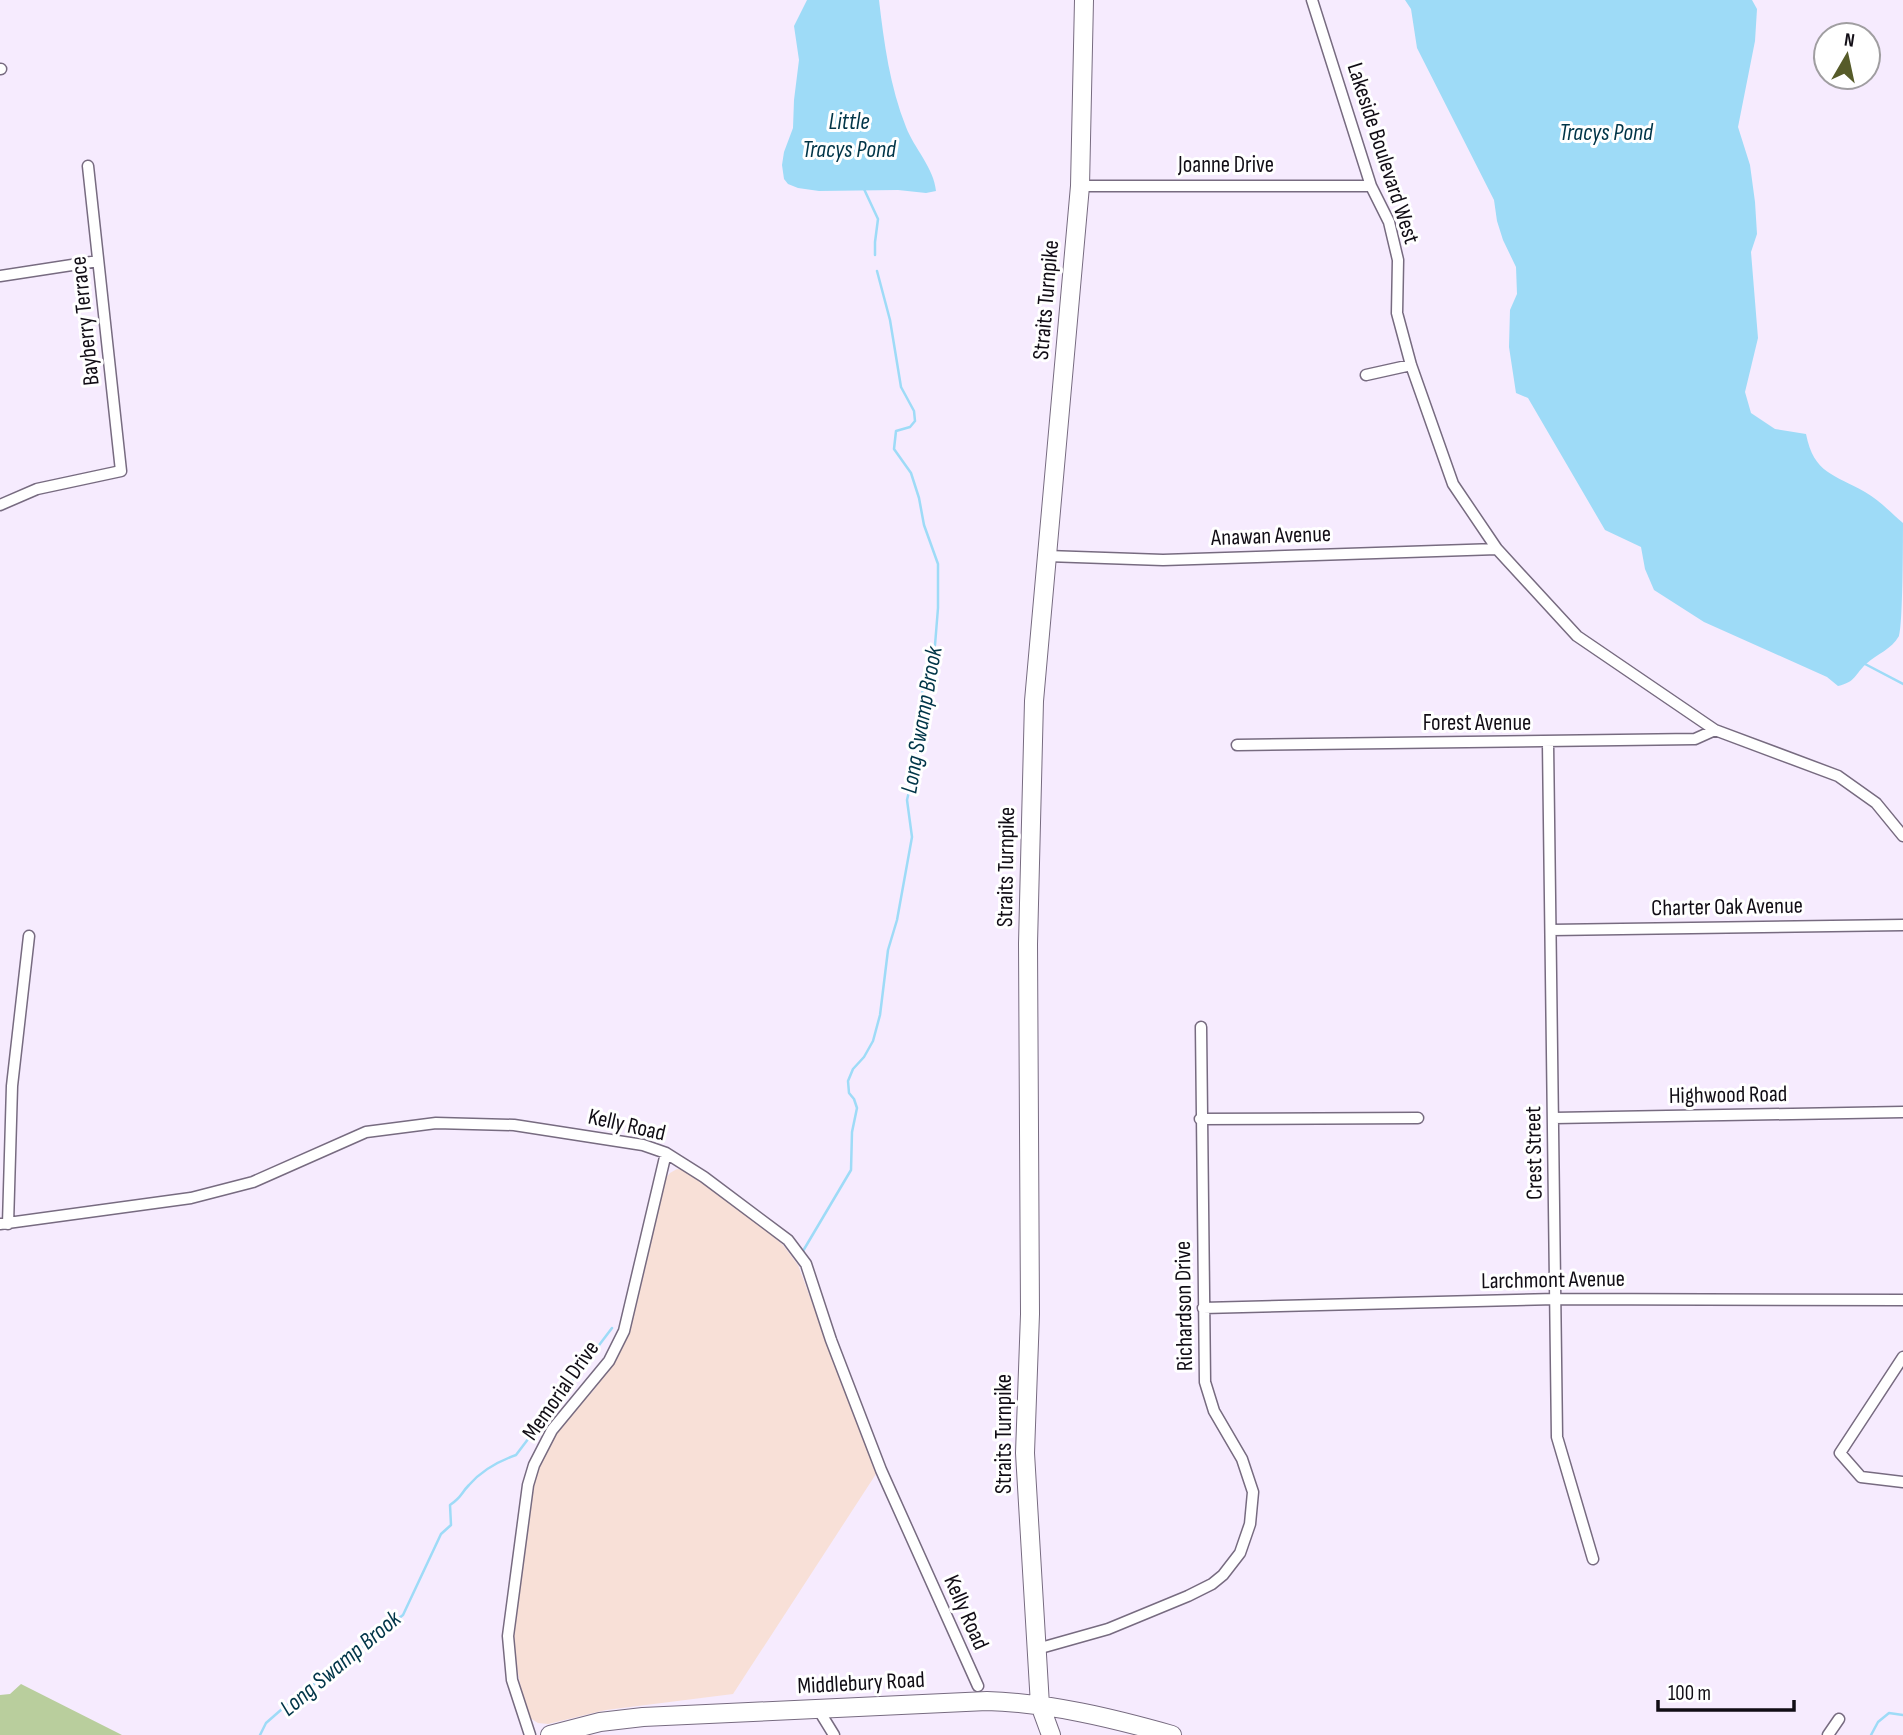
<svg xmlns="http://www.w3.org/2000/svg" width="1903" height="1735" font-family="'Sofia Sans Condensed',sans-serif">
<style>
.education{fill:#f8e0d7}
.green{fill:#b9ce9d}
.water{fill:#9edbf7}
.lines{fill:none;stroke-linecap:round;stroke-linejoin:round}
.stream{stroke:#9edbf7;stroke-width:2.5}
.minor-casing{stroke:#776b80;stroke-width:13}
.primary-casing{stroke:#776b80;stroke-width:20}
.minor{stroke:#fff;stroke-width:10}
.primary{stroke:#fff;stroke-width:18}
.labels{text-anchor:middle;stroke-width:6;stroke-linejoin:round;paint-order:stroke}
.street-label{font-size:23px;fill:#110d15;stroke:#fff}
.water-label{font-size:24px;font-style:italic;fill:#003548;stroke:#fff}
</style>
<rect width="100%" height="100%" fill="#f6ebfe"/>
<!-- education -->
<path class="education" d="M677,1169L684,1170L767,1231L783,1245L798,1265L876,1474L733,1694L606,1710L548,1724L538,1723L530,1718L523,1698L514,1653V1630L534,1480L541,1459L560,1427L593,1391L616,1360L628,1335L637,1303L666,1178L670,1173Z"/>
<!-- green -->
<path class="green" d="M21,1684L122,1735H0V1695L10,1694Z"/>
<!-- water -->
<path class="water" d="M807,0H879C884,43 890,87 906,127C914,148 934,168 936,191L926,193L898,190L819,191L798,188L788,184L784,179L782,165L784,152L793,128L794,100L799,60L794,26Z
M1405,0H1752L1757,9L1755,41L1738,127L1750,165L1755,202L1757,234L1751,252L1758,338L1745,392L1751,413L1775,429L1806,434C1814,474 1834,474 1865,492C1878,499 1891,513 1903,523C1903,542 1903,625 1899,636C1891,650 1878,653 1866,664C1855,674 1856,682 1838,686L1827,677L1704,622L1654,590L1645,569L1641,547L1605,530L1528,398L1516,393L1509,347L1510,310L1517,294L1516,267L1503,240L1497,221L1494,200L1417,48L1411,9Z"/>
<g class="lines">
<!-- stream -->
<path class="stream" d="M864,189L878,219L875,242V255
M1865,664L1903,684
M803,1251L851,1170L852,1132L857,1108L854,1099L849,1093L848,1081L853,1069L864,1057L873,1041L880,1015L888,950L897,920L912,837L907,800L924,727L920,701L935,645L938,608V564L924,525L919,498L911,473L894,449L896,431L910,427L915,421L914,411L901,387L890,320L877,271
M260,1735L266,1723L282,1709L403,1615L441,1534L451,1525L450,1505C463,1496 460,1494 469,1485C481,1471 499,1461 516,1455L612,1328
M1871,1735L1878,1722L1889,1713L1903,1715"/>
<!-- minor casing -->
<g class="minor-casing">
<path id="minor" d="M1312,0L1371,186L1389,222L1398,260L1397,313L1411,365L1453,484L1497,549L1577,636L1715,730L1838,776L1876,803L1903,836
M0,69H1
M1080,186H1371
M0,276L98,261
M1366,375L1411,365
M0,505L37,489L121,471L88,166
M1047,556L1163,560L1497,549
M1548,743L1557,1437L1593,1559
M1237,745L1695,739L1715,730
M1551,930L1903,925
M1554,1118L1903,1112
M1200,1119L1418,1118
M0,1224L191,1198L253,1182L366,1132L436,1123L514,1125L643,1145L666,1153L704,1177L788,1240L806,1264L831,1340L881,1470L978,1686
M8,1224L12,1086L29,936
M1203,1308L1556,1299L1903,1300
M1903,1357L1840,1453L1861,1477L1903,1482
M1037,1649L1108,1629L1188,1596L1212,1584L1223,1575L1240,1553L1250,1524L1253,1492L1242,1459L1214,1411L1205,1382L1201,1027
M818,1709L834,1735
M530,1735L512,1680L508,1636L528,1485L534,1465L552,1430L609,1361L624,1331L666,1153
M1828,1735L1839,1719"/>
</g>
<!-- primary casing -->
<g class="primary-casing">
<path id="primary" d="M550,1735L600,1722L643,1717L987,1701C1050,1703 1112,1718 1172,1735
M1051,1735L1040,1705L1025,1453L1030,1314L1028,944L1034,701L1080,186L1084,0"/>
</g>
<!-- minor -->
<use href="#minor" class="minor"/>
<!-- primary -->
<use href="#primary" class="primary"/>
</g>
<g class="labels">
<!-- street labels -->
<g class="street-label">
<text transform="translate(1384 153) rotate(72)" y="8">Lakeside Boulevard West</text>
<text x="1226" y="172">Joanne Drive</text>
<text transform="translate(1045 300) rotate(-85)" y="8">Straits Turnpike</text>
<text transform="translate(84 321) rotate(-96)" y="8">Bayberry Terrace</text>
<text transform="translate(1271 535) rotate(-2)" y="8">Anawan Avenue</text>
<text x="1477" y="730">Forest Avenue</text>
<text transform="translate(1005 867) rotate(-89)" y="8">Straits Turnpike</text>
<text transform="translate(1727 906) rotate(-1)" y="8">Charter Oak Avenue</text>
<text transform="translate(1728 1094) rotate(-1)" y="8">Highwood Road</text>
<text transform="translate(627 1124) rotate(13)" y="8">Kelly Road</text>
<text transform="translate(1533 1153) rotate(-91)" y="8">Crest Street</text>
<text transform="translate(1553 1279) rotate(-1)" y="8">Larchmont Avenue</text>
<text transform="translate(1183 1306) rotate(-91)" y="8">Richardson Drive</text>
<text transform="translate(560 1390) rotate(-55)" y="8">Memorial Drive</text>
<text transform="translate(1003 1434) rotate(-90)" y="8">Straits Turnpike</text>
<text transform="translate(967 1612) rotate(66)" y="8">Kelly Road</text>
<text transform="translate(861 1682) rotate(-3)" y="8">Middlebury Road</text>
</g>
<!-- water labels -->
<g class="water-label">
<text x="849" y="129">Little<tspan x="849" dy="28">Tracys Pond</tspan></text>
<text x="1606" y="140">Tracys Pond</text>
<text transform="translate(921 720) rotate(-80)" y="8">Long Swamp Brook</text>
<text transform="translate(340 1663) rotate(-40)" y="8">Long Swamp Brook</text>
</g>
</g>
<!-- north arrow -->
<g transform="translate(1847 56) rotate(9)"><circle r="33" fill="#ffffff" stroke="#a09ea1" stroke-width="2"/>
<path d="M0-5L12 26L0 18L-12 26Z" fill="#565b29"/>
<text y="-10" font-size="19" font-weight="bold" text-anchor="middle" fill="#110d15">N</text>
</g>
<!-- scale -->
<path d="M1658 1700v10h136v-10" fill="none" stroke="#110d15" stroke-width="3.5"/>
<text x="1668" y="1700" font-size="21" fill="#110d15" stroke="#ffffff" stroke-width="5" paint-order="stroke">100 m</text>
</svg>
